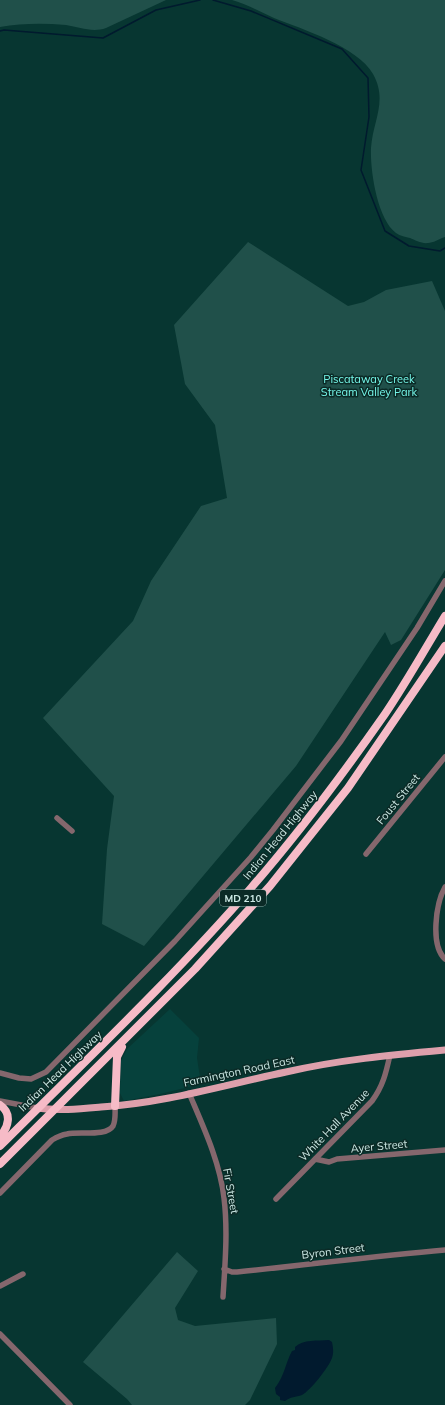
<svg xmlns="http://www.w3.org/2000/svg" width="445" height="1405" font-family="Mulish,sans-serif">
<style>
.built{fill:#06413c}
.green{fill:#20504a}
.water{fill:#011a2e}
.lines{fill:none;stroke-linecap:round;stroke-linejoin:round}
.stream{stroke:#011a2e;stroke-width:1.5}
.minor{stroke:#85676d;stroke-width:5.5}
.major{stroke:#dda0ac;stroke-width:7}
.highway{stroke:#f6bbc7;stroke-width:8}
.labels{text-anchor:middle;stroke-width:3;stroke-linejoin:round;paint-order:stroke}
.shield{fill:#0b2a26;stroke:#92afab;stroke-width:1}
.shield-label{font-size:10px;font-weight:bold;fill:#cce8e4}
.park-label{font-size:11px;fill:#76f7e9;stroke:#0b2a26}
.street-label{font-size:11px;fill:#cce8e4;stroke:#0b2a26}
</style>
<rect width="100%" height="100%" fill="#073631"/>
<!-- built -->
<path class="built" d="M170,1009L199,1038L197,1058L201,1084L160,1094L124,1101L120,1093L121,1061L127,1049Z"/>
<!-- green -->
<path class="green" d="M0,0H166L106,28C92,33 80,27 66,25C44,23 22,23 0,27Z
M232,0H445V237C439,239 433,243 428,243C422,244 415,240 410,238C406,237 400,236 396,233C377,219 370,170 371,148C373,120 388,101 373,74C358,47 302,29 274,18C260,12 247,4 232,0Z
M248,242L348,306L364,302L386,290L432,281L445,311V570L401,640L391,645L385,632L296,766L144,946L102,924L107,849L114,796L43,718L133,621L151,581L201,506L227,498L215,425L185,384L174,325Z
M177,1252L198,1271L175,1308L178,1320L195,1326L276,1318L277,1344L250,1400L245,1405H132L127,1399L83,1362Z"/>
<!-- water -->
<path class="water" d="M329,1340L332,1342C333,1347 334,1353 332,1358C329,1367 310,1391 302,1395C296,1397 290,1397 285,1401L280,1400V1397L276,1394L275,1388C285,1375 285,1364 292,1351L295,1350V1347C303,1339 318,1341 329,1340Z"/>
<g class="lines">
<!-- stream -->
<path class="stream" d="M213,0L251,11L342,49L368,78L369,117L361,170L385,231L409,246L440,251L445,248
M0,31L4,30L103,38L156,10L200,0"/>
<!-- minor -->
<path class="minor" d="M57,818L72,831
M366,854L445,757
M445,887C436,903 430,945 445,959
M0,1073L19,1078L31,1079L46,1072L175,941L251,857L273,830L341,741L417,628L445,581
M189,1093C203,1126 220,1162 224,1198C228,1231 225,1264 223,1297
M0,1101L37,1108
M315,1159L329,1162L337,1159L445,1150
M0,1193L52,1140C57,1137 61,1135 67,1134C79,1131 106,1137 113,1126C116,1120 115,1112 115,1106
M276,1199L372,1101C383,1086 386,1073 390,1055
M224,1269L232,1272H237C306,1265 376,1256 445,1250
M0,1286L23,1274
M0,1334L70,1405"/>
<!-- major -->
<path class="major" d="M37,1108C59,1111 79,1109 101,1107C164,1103 224,1085 286,1072C338,1060 391,1055 445,1050"/>
<!-- highway -->
<path class="highway" d="M0,1105C12,1113 9,1127 0,1136
M115,1106L117,1057L122,1047
M0,1146C85,1061 172,979 251,888C299,833 343,774 385,714C406,683 425,649 445,616
M0,1164L195,969L270,886L348,788L445,646"/>
</g>
<g class="labels">
<!-- shield labels -->
<rect class="shield" x="220" y="890" width="46" height="16" rx="3"/>
<g class="shield-label">
<text x="243" y="902">MD 210</text>
</g>
<!-- park labels -->
<g class="park-label">
<text x="369" y="383">Piscataway Creek<tspan x="369" dy="13">Stream Valley Park</tspan></text>
</g>
<!-- street labels -->
<g class="street-label">
<text transform="translate(398 799) rotate(-51)" y="4">Foust Street</text>
<text transform="translate(280 835) rotate(-51)" y="4">Indian Head Highway</text>
<text transform="translate(60 1071) rotate(-44)" y="4">Indian Head Highway</text>
<text transform="translate(239 1071) rotate(-12)" y="4">Farmington Road East</text>
<text transform="translate(334 1125) rotate(-46)" y="4">White Hall Avenue</text>
<text transform="translate(379 1146) rotate(-5)" y="4">Ayer Street</text>
<text transform="translate(231 1191) rotate(80)" y="4">Fir Street</text>
<text transform="translate(333 1251) rotate(-7)" y="4">Byron Street</text>
</g>
</g>
</svg>
